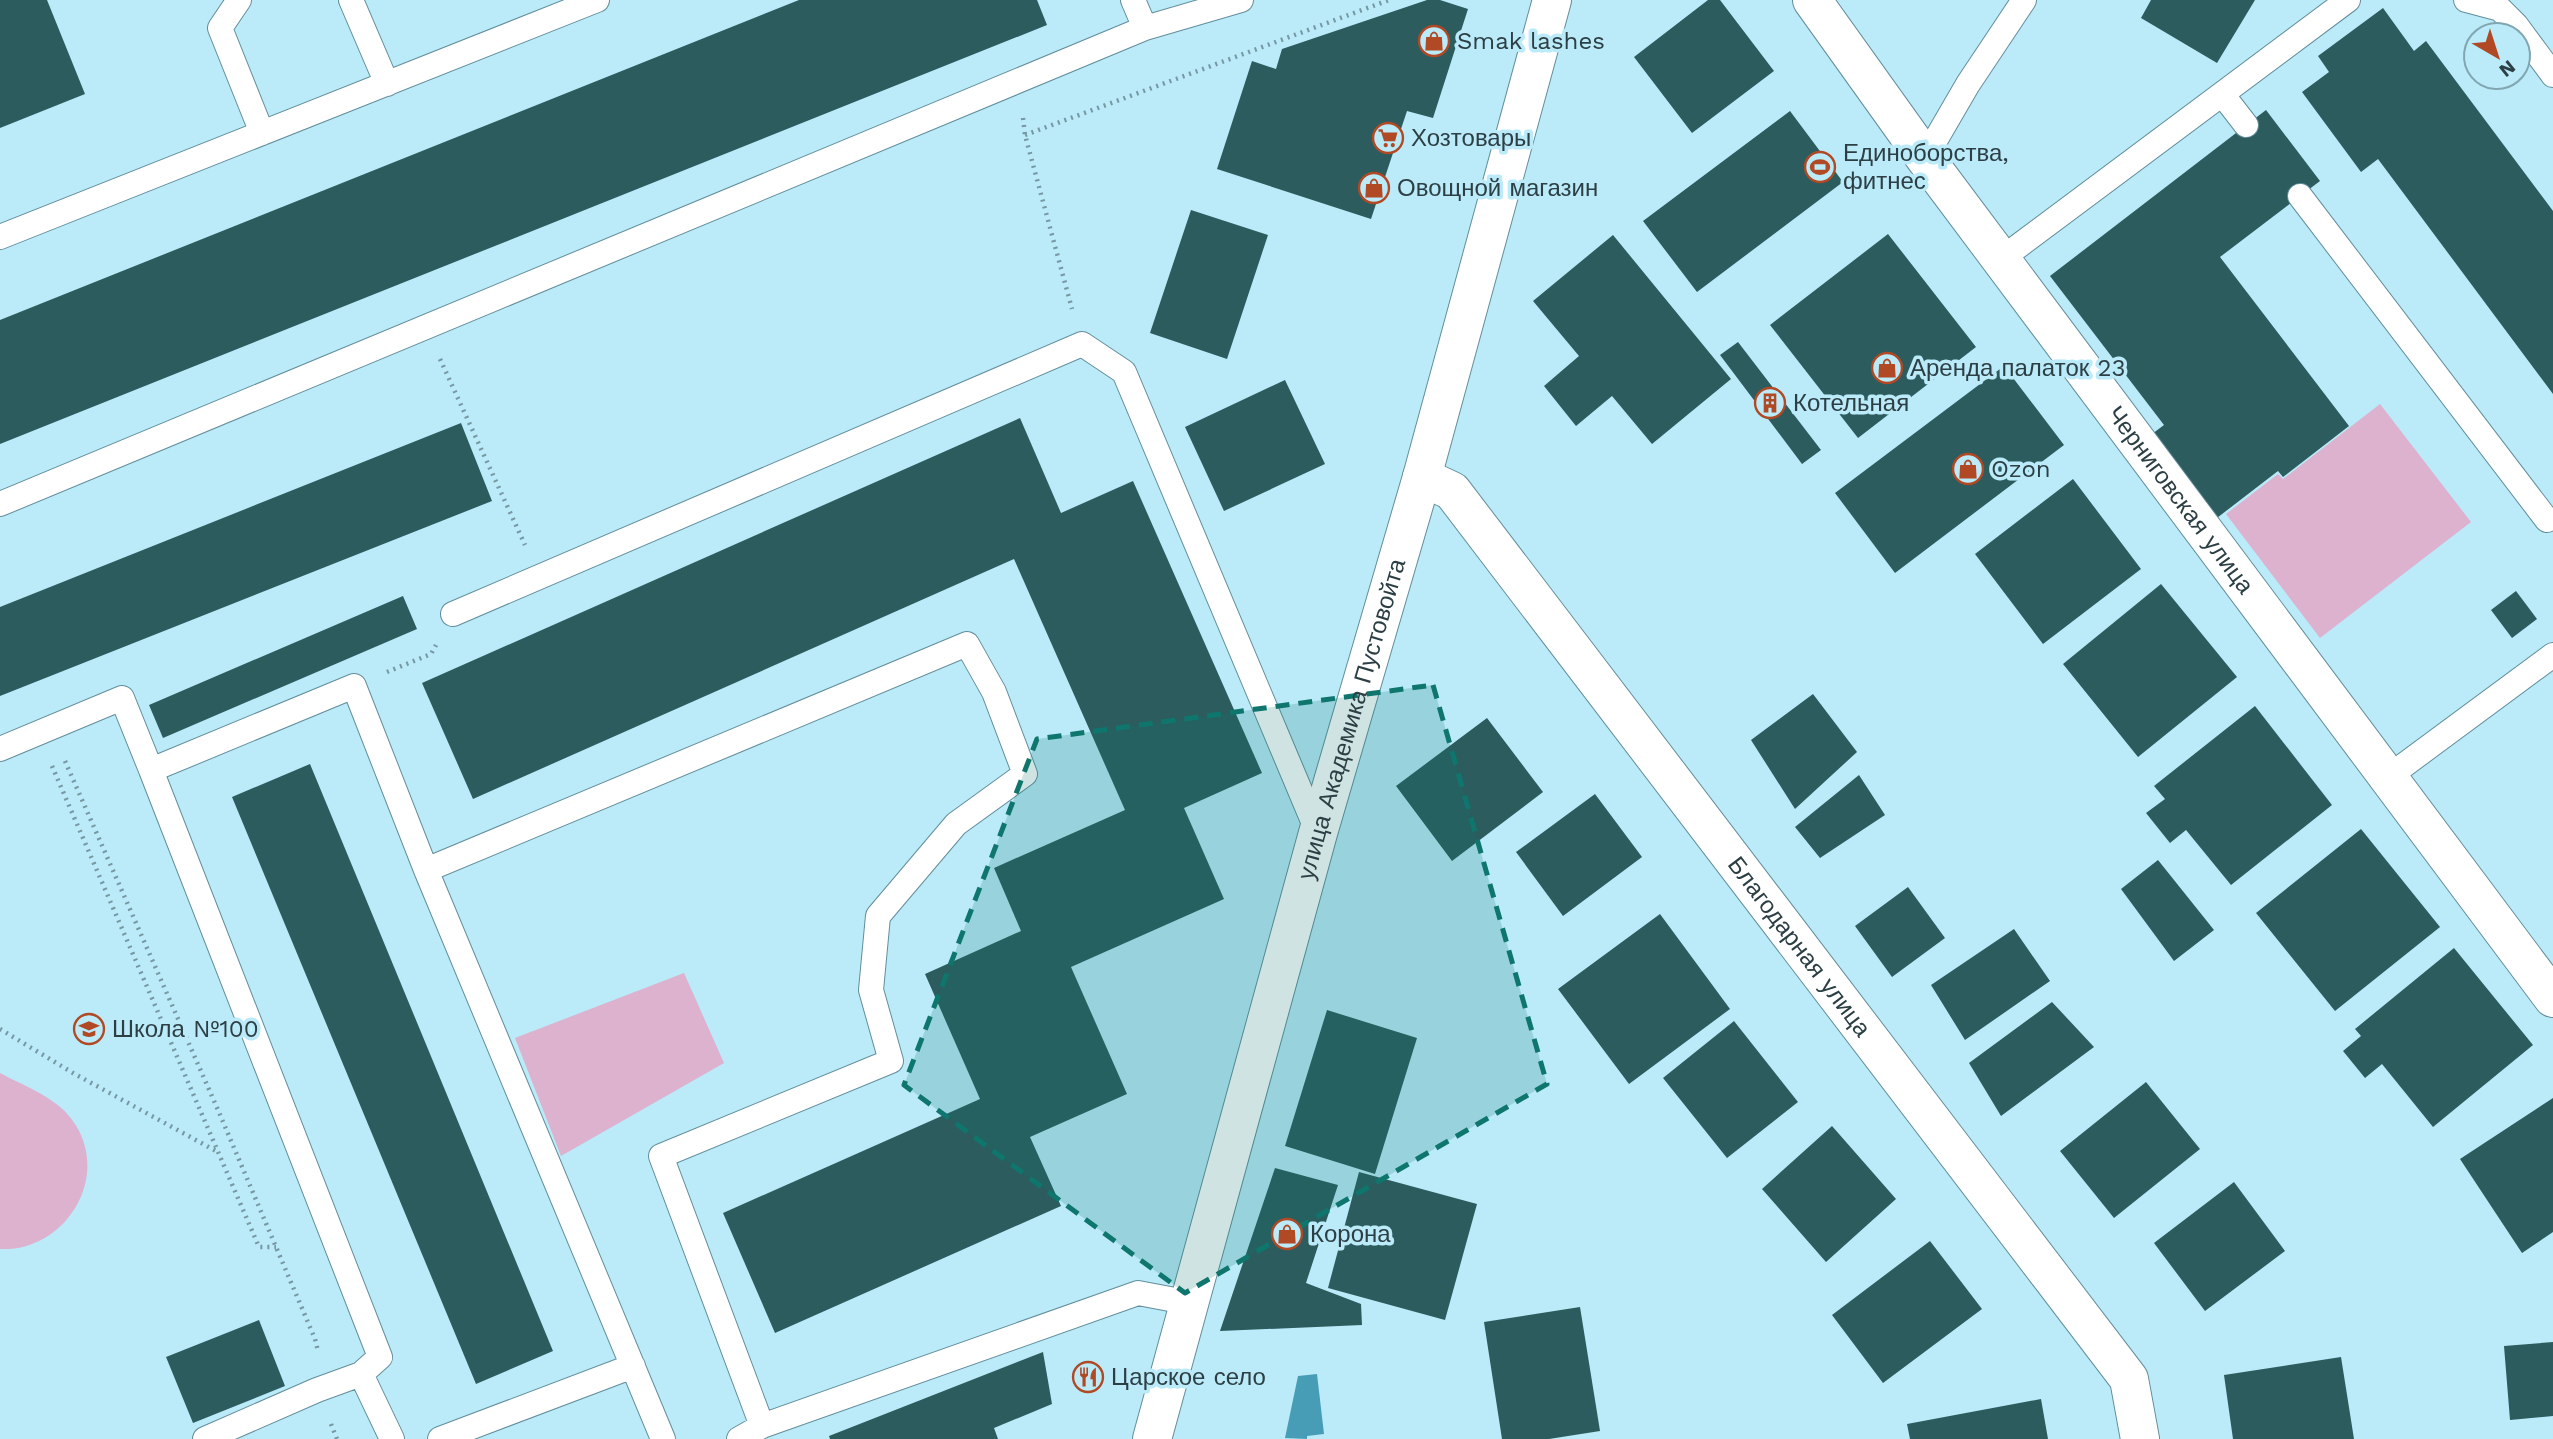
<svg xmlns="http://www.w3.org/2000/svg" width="2553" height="1439" font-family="'Work Sans',sans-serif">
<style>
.green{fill:#dcb2ce}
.water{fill:#479db5}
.building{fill:#2c5c5e}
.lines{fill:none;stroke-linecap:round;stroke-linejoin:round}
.lane-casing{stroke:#628e9b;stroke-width:26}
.street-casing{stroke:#628e9b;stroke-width:40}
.path{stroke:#7798a2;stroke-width:4.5;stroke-dasharray:2 5;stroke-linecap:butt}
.lane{stroke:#fff;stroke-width:24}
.street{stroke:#fff;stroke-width:38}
.marked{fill:#0f766e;fill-opacity:0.2;stroke:#0f766e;stroke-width:5;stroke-dasharray:14 9;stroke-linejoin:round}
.labels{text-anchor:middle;stroke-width:7;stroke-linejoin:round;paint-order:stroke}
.poi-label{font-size:24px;fill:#2c3f44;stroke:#bbeaf9;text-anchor:start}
.street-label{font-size:24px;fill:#2c3f44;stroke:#bbeaf9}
</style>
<rect width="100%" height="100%" fill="#bbeaf9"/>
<!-- green -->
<path class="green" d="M2380,404L2471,522L2320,638L2226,514L2278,474L2283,479Z
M684,973L724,1063L561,1156L515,1038Z
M0,1073C26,1087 59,1098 75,1124C111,1180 63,1252 0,1249Z"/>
<!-- water -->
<path class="water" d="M1317,1374L1324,1434L1307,1436V1439L1285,1438L1298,1376Z"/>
<!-- building -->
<path class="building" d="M0,0H47L85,94L0,128Z
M799,0H1037L1047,25L0,444V320Z
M1427,0H1440L1468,9L1433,118L1407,111L1371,219L1217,169L1252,61L1276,69L1282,49Z
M1708,0H1720L1774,71L1692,133L1634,57Z
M2151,0H2255L2217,63L2141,18Z
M2383,8L2414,51L2426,41L2553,211V394L2378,159L2361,172L2302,92L2329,72L2318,56Z
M2266,110L2320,181L2220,257L2349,426L2283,477L2278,471L2213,521L2148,437L2164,425L2050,276Z
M1790,111L1843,182L1697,292L1643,221Z
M1191,210L1268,235L1227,359L1150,333Z
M1888,234L1976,347L1858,438L1770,325Z
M1613,235L1731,379L1652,444L1612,396L1576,426L1544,386L1579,356L1533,301Z
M1738,342L1821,450L1802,464L1720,355Z
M2004,366L2064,445L1895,573L1835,493Z
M1285,380L1325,464L1224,511L1185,427Z
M1020,418L1061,513L1133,481L1262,773L1184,808L1224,899L1071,967L1127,1094L1030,1137L1061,1206L775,1333L723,1213L980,1099L925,974L1021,931L994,868L1125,810L1014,559L473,799L422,683Z
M461,423L492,501L0,696V607Z
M2073,479L2141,569L2043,644L1975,554Z
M2161,584L2237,677L2138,757L2063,664Z
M2516,591L2537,619L2512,638L2491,610Z
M403,596L417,629L163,738L149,705Z
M1813,694L1857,752L1795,809L1751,740Z
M2255,706L2332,805L2231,885L2186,830L2170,843L2146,813L2165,799L2154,786Z
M1487,718L1543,792L1452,861L1396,786Z
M310,764L553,1351L476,1384L232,797Z
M1859,775L1885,815L1820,858L1795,827Z
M1595,794L1642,857L1563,916L1516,852Z
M2361,829L2440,927L2335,1011L2256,913Z
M2158,860L2214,930L2174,961L2121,889Z
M1908,887L1945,938L1892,977L1855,926Z
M1660,914L1730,1009L1629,1084L1558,989Z
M2014,929L2050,981L1965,1040L1931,985Z
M2454,948L2533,1045L2433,1127L2382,1064L2365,1078L2343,1051L2361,1036L2355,1029Z
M2052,1002L2094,1047L2001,1116L1969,1063Z
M1327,1010L1417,1038L1375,1174L1285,1146Z
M1734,1021L1798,1102L1727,1158L1663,1078Z
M2146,1082L2200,1149L2114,1218L2060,1151Z
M2553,1098V1232L2522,1253L2460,1159Z
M1832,1126L1896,1199L1826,1262L1762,1189Z
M1275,1168L1338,1185L1306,1283L1361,1304L1362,1325L1220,1331Z
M1359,1172L1477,1204L1445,1320L1328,1288Z
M2234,1182L2285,1251L2205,1311L2154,1243Z
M1930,1241L1982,1309L1883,1383L1832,1315Z
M1580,1307L1600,1431L1549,1439H1502L1484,1322Z
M259,1320L285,1386L193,1423L166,1357Z
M2553,1342V1416L2510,1420L2504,1346Z
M1043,1352L1052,1404L994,1428L998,1439H830L829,1436Z
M2341,1357L2354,1439H2233L2224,1375Z
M2041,1399L2048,1439H1910L1907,1424Z"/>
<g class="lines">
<!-- lane casing -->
<g class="lane-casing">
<path id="lane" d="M239,0L220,28L262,133
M351,0L387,84
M1133,0L1145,28
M2466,0L2500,9L2516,25L2553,75
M2222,94L2246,125
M1925,158L1968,84L2024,0
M2300,196L2547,520
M0,237L597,0
M2001,259L2348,0
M0,504L1145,28L1241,0
M453,614L1082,344L1124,372L1318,833
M0,749L122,698L151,770
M2388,777L2553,655
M426,870L967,644L994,692L1025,774L956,824L878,916L871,990L891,1061L661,1156L762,1426
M205,1439L317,1390L361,1374
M392,1439L361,1374L380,1357L151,770L354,686L426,870L663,1439
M440,1439L633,1366
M739,1439L762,1426L1138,1293L1191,1303"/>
</g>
<!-- street casing -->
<g class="street-casing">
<g id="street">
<path id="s1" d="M1812,0L1925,158L2553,998"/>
<path id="s2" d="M1422,477L1452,491L2129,1379L2140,1439"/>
<path id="s3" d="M1152,1439L1318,833L1422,477L1552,0"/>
</g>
</g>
<!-- path -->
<path class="path" d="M1023,118L1025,135L1072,309
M1025,135L1389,0
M440,359L525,545
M387,672L431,654L436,645
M65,761L218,1110L315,1339L318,1351
M52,766L259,1247H276
M0,1029L73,1073L216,1151
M331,1424L337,1439"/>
<!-- lane -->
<use href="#lane" class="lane"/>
<!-- street -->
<use href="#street" class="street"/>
</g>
<!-- marked area -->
<path class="marked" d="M1433,685L1547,1084L1185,1293L904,1085L1037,739Z"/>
<!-- icons -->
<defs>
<g id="shop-ring" transform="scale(1.575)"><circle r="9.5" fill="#bbeaf9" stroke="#b04924" stroke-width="1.5"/><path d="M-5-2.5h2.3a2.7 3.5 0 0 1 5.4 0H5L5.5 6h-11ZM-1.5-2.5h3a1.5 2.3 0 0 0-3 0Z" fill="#b04924"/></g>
<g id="supermarket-ring" transform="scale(1.575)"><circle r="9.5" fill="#bbeaf9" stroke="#b04924" stroke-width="1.5"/><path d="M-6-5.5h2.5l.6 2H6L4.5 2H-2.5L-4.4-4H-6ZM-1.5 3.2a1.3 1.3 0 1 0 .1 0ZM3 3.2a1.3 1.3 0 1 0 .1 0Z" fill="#b04924"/></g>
<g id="stadium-ring" transform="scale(1.575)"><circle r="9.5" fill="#bbeaf9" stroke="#b04924" stroke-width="1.5"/><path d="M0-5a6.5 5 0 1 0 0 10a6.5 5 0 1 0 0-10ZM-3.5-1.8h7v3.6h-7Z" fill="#b04924"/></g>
<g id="building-ring" transform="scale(1.575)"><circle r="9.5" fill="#bbeaf9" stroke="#b04924" stroke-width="1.5"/><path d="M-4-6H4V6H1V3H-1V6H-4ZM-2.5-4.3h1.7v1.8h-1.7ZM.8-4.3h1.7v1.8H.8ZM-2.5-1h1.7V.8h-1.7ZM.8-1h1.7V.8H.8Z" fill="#b04924"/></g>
<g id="school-ring" transform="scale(1.575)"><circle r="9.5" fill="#bbeaf9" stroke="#b04924" stroke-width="1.5"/><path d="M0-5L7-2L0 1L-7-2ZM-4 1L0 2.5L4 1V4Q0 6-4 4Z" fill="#b04924"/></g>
<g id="restaurant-ring" transform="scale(1.575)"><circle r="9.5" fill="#bbeaf9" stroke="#b04924" stroke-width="1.5"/><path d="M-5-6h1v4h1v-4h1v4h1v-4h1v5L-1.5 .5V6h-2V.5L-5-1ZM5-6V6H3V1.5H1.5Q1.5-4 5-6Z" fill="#b04924"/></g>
</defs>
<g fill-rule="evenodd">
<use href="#shop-ring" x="1434" y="41"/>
<use href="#supermarket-ring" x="1388" y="138"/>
<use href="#stadium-ring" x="1820" y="167"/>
<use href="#shop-ring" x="1374" y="188"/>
<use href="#shop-ring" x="1887" y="368"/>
<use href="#building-ring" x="1770" y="403"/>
<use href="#shop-ring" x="1968" y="469"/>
<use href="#school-ring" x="89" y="1029"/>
<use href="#shop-ring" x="1287" y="1234"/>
<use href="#restaurant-ring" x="1088" y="1377"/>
</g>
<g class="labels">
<!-- poi labels -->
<g class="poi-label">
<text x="1457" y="49">Smak lashes</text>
<text x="1411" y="146">Хозтовары</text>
<text x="1843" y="161">Единоборства,<tspan x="1843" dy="28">фитнес</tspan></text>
<text x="1397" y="196">Овощной магазин</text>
<text x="1910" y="376">Аренда палаток 23</text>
<text x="1793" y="411">Котельная</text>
<text x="1991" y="477">Ozon</text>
<text x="112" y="1037">Школа №100</text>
<text x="1310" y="1242">Корона</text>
<text x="1111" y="1385">Царское село</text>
</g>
<!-- street labels -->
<g class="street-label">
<text dy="8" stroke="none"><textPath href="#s1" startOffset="621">Черниговская улица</textPath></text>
<text dy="8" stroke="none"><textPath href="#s3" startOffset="747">улица Академика Пустовойта</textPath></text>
<text dy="8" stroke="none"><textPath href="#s2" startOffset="606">Благодарная улица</textPath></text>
</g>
</g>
<!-- north arrow -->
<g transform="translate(2497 56) rotate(141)"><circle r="33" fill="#bbeaf9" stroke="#82a6b1" stroke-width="2"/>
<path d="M0-5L12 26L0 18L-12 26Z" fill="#b04924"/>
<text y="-10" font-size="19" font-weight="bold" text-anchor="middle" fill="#2c3f44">N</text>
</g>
</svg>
